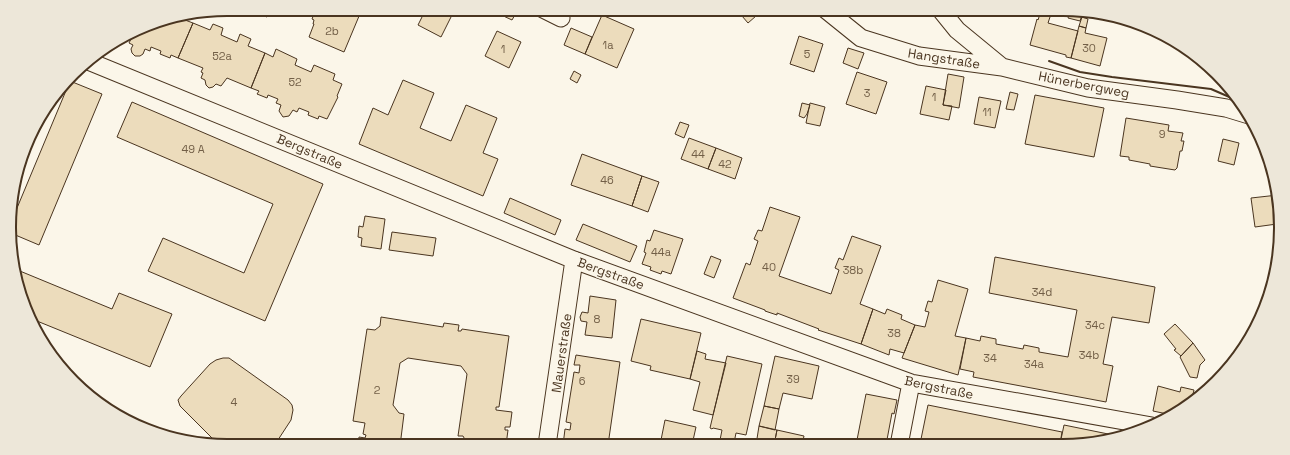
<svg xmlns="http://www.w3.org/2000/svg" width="1290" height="455" font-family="'Space Grotesk',sans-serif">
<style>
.building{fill:#ecdcbc;stroke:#4a3520}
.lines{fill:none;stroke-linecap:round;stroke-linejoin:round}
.street-casing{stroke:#4a3520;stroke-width:19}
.street{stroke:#fbf6e9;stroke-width:17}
.wall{stroke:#4a3520;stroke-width:2}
.labels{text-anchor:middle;stroke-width:3;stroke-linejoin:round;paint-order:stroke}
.number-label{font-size:11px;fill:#725f47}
.street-label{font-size:13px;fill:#4a3520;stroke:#fbf6e9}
.rim{fill:none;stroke:#4a3520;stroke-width:2}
</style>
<rect width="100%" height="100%" fill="#fbf6e9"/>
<!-- building -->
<path class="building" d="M247,9H270L267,17Z
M316,9L319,10L320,9H362L344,52L309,37L314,24H313L314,20L312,19Z
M426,9H455L441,37L418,25Z
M499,9H508L516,13L512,20L497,13Z
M736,9H764L748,23Z
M1070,10L1083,12L1080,21L1068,18Z
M1041,11L1051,14L1048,23L1078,31L1071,58L1066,57V55L1030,45L1037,19L1038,20Z
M602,15L634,29L617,68L585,54Z
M186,17L185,20L193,23L178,58L171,55L170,58L160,54L161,51L151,47L150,51L145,49L143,54L140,56H135L132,53L131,49L133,45L129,43L131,39L126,37L144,26Z
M1082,17L1088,19L1086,28L1079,26Z
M193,23L210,30L213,24L223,28L221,35L237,42L240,34L251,39L248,46L265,53L251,88L227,78L221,86L216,84L213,87L209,88L206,85L205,80L201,78L203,73L201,72L203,68L178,58Z
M1079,26L1086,28L1085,33L1107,38L1100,66L1071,58Z
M571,28L592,37L585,54L564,45Z
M497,31L521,42L509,68L485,56Z
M799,36L823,44L814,72L790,64Z
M848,48L864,53L858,69L843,63Z
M276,49L297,59L295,65L311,72L314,65L335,74L333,80L342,84L337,96L338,97L327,119L319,116L318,119L308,115L309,112L299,108L297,112L293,110L289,116L283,117L279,111L281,105L276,103L278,99L268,95L267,98L257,94L259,91L251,88L265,53L273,57Z
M574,71L581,75L577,83L570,79Z
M857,72L887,82L876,114L846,104Z
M948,74L964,77L959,108L943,105Z
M403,80L434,93L420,128L451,141L466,105L497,118L483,153L498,159L483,196L359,144L373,108L388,115Z
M70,81L102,94L39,245L13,234L12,220Z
M926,86L946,90L943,105L952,106L949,120L920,114Z
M1010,92L1018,94L1014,110L1006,109Z
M1035,95L1104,108L1094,157L1025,144Z
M979,97L1001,101L995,128L974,124Z
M132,102L323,184L265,321L148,271L163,238L244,273L273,204L117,137Z
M802,103L810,105L807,114L804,118L799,116Z
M810,103L825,107L820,126L806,123Z
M1126,118L1169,125L1168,131L1183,133L1181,141H1184L1182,151H1180L1177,168L1175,170L1150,166V164L1129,160V157L1120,156Z
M680,122L689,125L684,138L675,134Z
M689,138L716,148L708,169L681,159Z
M1223,139L1239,143L1234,165L1218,161Z
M716,148L742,158L735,179L708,169Z
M582,154L642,176L632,206L571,185Z
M642,176L659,182L648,212L632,206Z
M1278,195L1279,199L1277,224L1255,227L1251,198Z
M510,198L561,220L555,235L504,213Z
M770,207L800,217L779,276L831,294L839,270L835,268L839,258L843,260L852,236L881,246L860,304L873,309L861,344L818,330L819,329L777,313V315L765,311V310L733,298L746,263L750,265L758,241L754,239L758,230L762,231Z
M365,216L385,219L381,249L361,246L362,238L358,237L359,226L363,227Z
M583,224L637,246L630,262L576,240Z
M654,230L683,239L671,274L662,271L661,274L650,270L651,267L642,264L646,253L644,252L647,240L650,241Z
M392,232L436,238L433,256L389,250Z
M711,256L721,260L714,278L704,274Z
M995,257L1155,287L1149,323L1112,317L1103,364L1113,366L1106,402L973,377L974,372L960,369L966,338L980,341L981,336L996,339V344L1023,349L1024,345L1039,348V352L1068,357L1077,310L989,293Z
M15,269L112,309L119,293L172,314L150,367L32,319L16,284Z
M938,280L968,289L955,336L966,338L958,375L902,358L915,325L925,327L929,312L925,311L928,301L932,302Z
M590,296L616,300L612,338L585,335L587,322L581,321L580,317L582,312L588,313Z
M873,309L885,314L887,309L902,315L901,319L915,325L904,353L890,349L889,355L861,344Z
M381,317L443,327L444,323L459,325L458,331H461L462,329L509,336L499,407H496V410L512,412L510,427H505V430H508L506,445H468L463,436H458L467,374L461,366L408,358L400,363L393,405L399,413L404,414L400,446H358L359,437L365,438L366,435L363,434L365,423L353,421L367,329L375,330L380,326Z
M641,319L701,333L690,379L650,370L651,366L631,361Z
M1175,324L1193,343L1181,356L1174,350L1176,349L1164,334Z
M1193,343L1205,360L1200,365L1197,378L1190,377L1180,357Z
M697,351L706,354L705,359L726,363L713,415L693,410L700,382L690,379Z
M576,355L620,362L608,445H563L565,429L570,430L571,423L566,422L574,372L579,373L580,365H574Z
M727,356L762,364L746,435L736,433L734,443L720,440L722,430L713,428L712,429L710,428Z
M775,356L819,366L812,399L783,393L779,409L764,406Z
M223,358H229L288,400L292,405L293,410L291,420L274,446L219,445L180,406L178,400L181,396L210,364L216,360Z
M1158,386L1180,392L1181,387L1194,390L1191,402L1172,415L1153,411Z
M1198,390L1206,392L1191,402L1193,394H1198Z
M866,394L897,400L894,414L892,413L886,445H856Z
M928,405L1062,432L1060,444H920Z
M764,406L779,409L775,430L759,426Z
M665,420L696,427L692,445H660Z
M1064,425L1118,436L1091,444H1060Z
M759,426L777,430L774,445H756Z
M777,430L804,436L802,445H774Z"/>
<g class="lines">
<!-- street casing -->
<g class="street-casing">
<path id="street" d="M543,9L561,18
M825,9L861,38L919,56L1002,67
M940,9L957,30L1002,67L1088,88L1177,100L1226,108L1249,115
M88,61L574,260L911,383L1152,426
M547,445L574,260
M899,445L911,383"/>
</g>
<!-- street -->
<use href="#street" class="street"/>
<!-- wall -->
<path class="wall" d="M1049,61L1080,72L1112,77L1211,89L1234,99"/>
</g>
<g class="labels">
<!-- number labels -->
<g class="number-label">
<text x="332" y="35">2b</text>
<text x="608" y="49">1a</text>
<text x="1089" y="52">30</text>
<text x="503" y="53">1</text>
<text x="807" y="58">5</text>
<text x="222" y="60">52a</text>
<text x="295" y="86">52</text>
<text x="867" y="97">3</text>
<text x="934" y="101">1</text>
<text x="987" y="116">11</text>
<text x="1162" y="138">9</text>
<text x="193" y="153">49 A</text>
<text x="698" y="158">44</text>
<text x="725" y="168">42</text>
<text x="607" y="184">46</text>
<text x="661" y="256">44a</text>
<text x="769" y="271">40</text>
<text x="853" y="274">38b</text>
<text x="1042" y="296">34d</text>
<text x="597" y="323">8</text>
<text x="1095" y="329">34c</text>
<text x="894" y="337">38</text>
<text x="1089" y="359">34b</text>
<text x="990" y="362">34</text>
<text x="1034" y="368">34a</text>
<text x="793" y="383">39</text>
<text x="582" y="385">6</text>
<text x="377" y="394">2</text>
<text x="234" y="406">4</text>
</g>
<!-- street labels -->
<g class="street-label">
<text transform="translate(944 58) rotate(9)" y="5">Hangstraße</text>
<text transform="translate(1084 84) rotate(11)" y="5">Hünerbergweg</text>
<text transform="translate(310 151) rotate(23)" y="5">Bergstraße</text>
<text transform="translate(611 273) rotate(20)" y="5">Bergstraße</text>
<text transform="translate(561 353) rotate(-82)" y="5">Mauerstraße</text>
<text transform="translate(939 387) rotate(12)" y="5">Bergstraße</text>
</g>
</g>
<!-- crop -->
<path d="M0 0H1290V455H0ZM227 16H1063A211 211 0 0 1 1274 227V228A211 211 0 0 1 1063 439H227A211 211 0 0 1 16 228V227A211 211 0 0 1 227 16Z" fill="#ede7d9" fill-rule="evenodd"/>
<path class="rim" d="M227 16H1063A211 211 0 0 1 1274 227V228A211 211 0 0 1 1063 439H227A211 211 0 0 1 16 228V227A211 211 0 0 1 227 16Z"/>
</svg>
